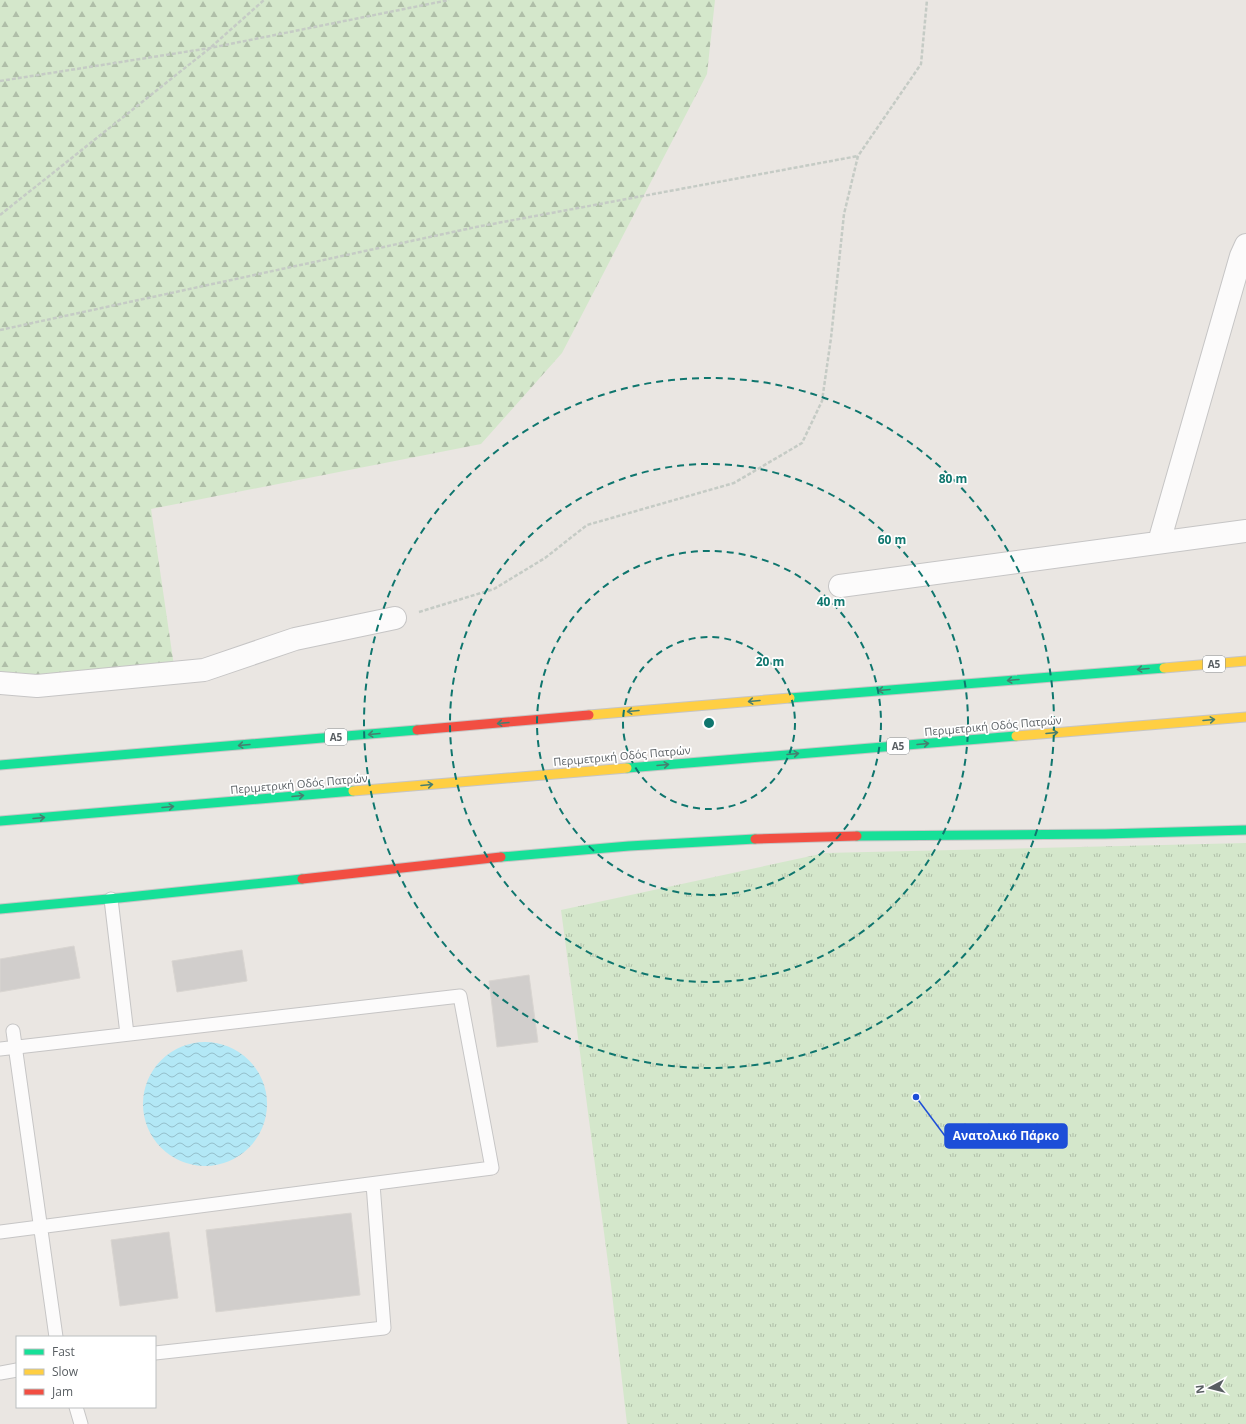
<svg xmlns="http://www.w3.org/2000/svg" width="1246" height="1424" font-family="'Open Sans',sans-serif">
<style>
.forest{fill:url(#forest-firs)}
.park{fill:url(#park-tufts)}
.water{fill:url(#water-waves)}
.building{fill:#d1cecc;stroke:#d9d5d1}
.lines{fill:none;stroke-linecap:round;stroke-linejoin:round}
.lane-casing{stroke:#c6c5c5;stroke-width:15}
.street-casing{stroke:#c6c5c5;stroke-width:24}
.fast-casing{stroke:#c6c5c5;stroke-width:11}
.slow-casing{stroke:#c6c5c5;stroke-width:11}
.jam-casing{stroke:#c6c5c5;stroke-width:11}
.path{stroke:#c5cbc5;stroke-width:2.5;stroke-dasharray:4 2;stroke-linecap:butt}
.lane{stroke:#fcfbfb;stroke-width:13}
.street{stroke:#fcfbfb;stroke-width:22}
.fast{stroke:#16e098;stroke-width:9}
.slow{stroke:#ffcf43;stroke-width:9}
.jam{stroke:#f24e42;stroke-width:9}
.oneway{stroke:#487e70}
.ring{fill:none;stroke:#0f766e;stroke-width:2;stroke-dasharray:7 5}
.labels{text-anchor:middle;stroke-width:3.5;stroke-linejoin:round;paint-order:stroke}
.shield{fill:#fff;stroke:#8a8e91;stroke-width:1}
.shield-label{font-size:10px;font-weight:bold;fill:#585e62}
.street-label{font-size:11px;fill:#585e62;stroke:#fff}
.centre{fill:#0f766e;stroke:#fff;stroke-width:2}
.ring-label{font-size:12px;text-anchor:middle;font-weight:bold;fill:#0f766e;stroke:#fff;stroke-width:3.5;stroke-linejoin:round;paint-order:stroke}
.leader{fill:none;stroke:#1d4ed8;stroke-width:1.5}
.callout-dot{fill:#1d4ed8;stroke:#fff;stroke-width:1.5}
.callout{fill:#1d4ed8;stroke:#1d4ed8;stroke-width:1.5}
.callout-label{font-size:12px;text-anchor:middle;font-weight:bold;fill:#fff}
</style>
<defs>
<pattern id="forest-firs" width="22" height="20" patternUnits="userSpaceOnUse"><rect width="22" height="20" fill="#d4e7cb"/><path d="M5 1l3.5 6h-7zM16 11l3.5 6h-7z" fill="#afbea8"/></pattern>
<pattern id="park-tufts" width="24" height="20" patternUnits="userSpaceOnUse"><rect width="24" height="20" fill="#d4e7cb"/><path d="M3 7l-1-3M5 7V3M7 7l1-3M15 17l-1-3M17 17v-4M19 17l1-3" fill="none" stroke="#afbea8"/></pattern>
<pattern id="water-waves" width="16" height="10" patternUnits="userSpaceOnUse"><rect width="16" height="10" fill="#b3e8f6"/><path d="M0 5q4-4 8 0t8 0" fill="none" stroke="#94bfcb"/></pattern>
</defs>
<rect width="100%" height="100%" fill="#eae6e2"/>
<!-- forest -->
<path class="forest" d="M0,0H715L707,74L562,353L481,444L151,509L175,673L0,680Z"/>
<!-- park -->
<path class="park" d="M1246,843V1424H627L611,1285L561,910L825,853Z"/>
<!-- water -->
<path class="water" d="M143 1104a62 62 0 1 1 124 0a62 62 0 1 1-124 0Z"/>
<!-- building -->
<path class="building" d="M74,946L80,978L0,992V959Z
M242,950L247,981L177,992L172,961Z
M529,975L538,1042L497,1047L489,981Z
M351,1213L360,1295L216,1312L206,1230Z
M169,1232L178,1298L120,1306L111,1240Z"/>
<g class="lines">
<!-- lane casing -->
<g class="lane-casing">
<path id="lane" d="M111,899L127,1034
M13,1031L56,1337
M0,1049L460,996L492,1168L0,1232
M155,1353L384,1328L373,1184
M0,1373L17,1370
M76,1407L81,1424"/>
</g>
<!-- street casing -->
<g class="street-casing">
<path id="street" d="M1159,542L1241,256L1246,245
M840,586L1246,531
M0,683L37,686L204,670L295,639L395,618"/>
</g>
<!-- fast casing -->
<g class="fast-casing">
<path id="fast" d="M790,698L1164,668
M0,765L417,730
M627,768L1016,736
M0,821L353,791
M857,836L1105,834L1246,830
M501,857L629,846L755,839
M0,909L119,898L302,879"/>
</g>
<!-- slow casing -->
<g class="slow-casing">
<path id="slow" d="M1164,668L1246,661
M589,715L790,698
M1016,736L1246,717
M353,791L627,768"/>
</g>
<!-- jam casing -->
<g class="jam-casing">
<path id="jam" d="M417,730L589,715
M755,839L857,836
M302,879L501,857"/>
</g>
<!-- path -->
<path class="path" d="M0,81L210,48L449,0
M0,215L210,48L264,0
M0,330L476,227L858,156
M419,612L494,589L545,558L587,525L734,483L802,443L822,401L831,338L844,214L858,156L921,64L927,0"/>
<!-- lane -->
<use href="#lane" class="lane"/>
<!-- street -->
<use href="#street" class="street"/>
<!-- fast -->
<use href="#fast" class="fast"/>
<!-- slow -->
<use href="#slow" class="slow"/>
<!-- jam -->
<use href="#jam" class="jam"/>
</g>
<!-- one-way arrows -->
<defs><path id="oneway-shaft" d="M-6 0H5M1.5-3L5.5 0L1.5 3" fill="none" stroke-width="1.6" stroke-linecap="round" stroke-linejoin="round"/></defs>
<g class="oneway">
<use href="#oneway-shaft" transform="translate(1143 669) rotate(175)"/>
<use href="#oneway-shaft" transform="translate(1013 680) rotate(175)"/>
<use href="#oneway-shaft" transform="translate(884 690) rotate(175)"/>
<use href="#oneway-shaft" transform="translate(754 701) rotate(175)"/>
<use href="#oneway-shaft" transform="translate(633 711) rotate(175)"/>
<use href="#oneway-shaft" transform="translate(1209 720) rotate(-5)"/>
<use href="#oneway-shaft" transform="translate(503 723) rotate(175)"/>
<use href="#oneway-shaft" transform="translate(1052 733) rotate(-5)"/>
<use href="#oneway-shaft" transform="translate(374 734) rotate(175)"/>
<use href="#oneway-shaft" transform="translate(923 744) rotate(-5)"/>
<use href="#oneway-shaft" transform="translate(244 745) rotate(175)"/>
<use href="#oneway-shaft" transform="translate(793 754) rotate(-5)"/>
<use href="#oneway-shaft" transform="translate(663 765) rotate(-5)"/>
<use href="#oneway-shaft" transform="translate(427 785) rotate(-5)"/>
<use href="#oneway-shaft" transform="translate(298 796) rotate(-5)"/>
<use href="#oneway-shaft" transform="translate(168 807) rotate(-5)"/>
<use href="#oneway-shaft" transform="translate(39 818) rotate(-5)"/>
</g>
<!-- distance rings -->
<g class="ring">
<circle cx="709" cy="723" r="86"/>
<circle cx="709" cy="723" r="172"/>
<circle cx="709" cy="723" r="259"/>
<circle cx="709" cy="723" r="345"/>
</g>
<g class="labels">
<!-- shield labels -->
<g class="shield">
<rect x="1203" y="656" width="22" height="16" rx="3"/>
<rect x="325" y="729" width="22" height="16" rx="3"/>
<rect x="887" y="738" width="22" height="16" rx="3"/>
</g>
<g class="shield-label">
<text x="1214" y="668">Α5</text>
<text x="336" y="741">Α5</text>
<text x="898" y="750">Α5</text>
</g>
<!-- street labels -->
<g class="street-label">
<text transform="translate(993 726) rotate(-5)" y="4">Περιμετρική Οδός Πατρών</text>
<text transform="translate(622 756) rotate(-5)" y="4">Περιμετρική Οδός Πατρών</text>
<text transform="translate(299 784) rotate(-5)" y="4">Περιμετρική Οδός Πατρών</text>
</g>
</g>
<circle cx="709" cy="723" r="6" class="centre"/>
<g class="ring-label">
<text x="953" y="483">80 m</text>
<text x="892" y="544">60 m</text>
<text x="831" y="606">40 m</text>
<text x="770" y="666">20 m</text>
</g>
<!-- callouts -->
<path class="leader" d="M916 1097L945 1136"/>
<circle class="callout-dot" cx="916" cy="1097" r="4"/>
<rect class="callout" x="945" y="1124" width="122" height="24" rx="4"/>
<g class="callout-label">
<text x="1006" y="1140">Ανατολικό Πάρκο</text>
</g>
<!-- legend -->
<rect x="16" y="1336" width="140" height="72" fill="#ffffff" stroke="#bcbfc0"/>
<rect x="24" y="1349" width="20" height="6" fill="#16e098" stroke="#bcbfc0"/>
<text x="52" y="1356" font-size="12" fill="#585e62">Fast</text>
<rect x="24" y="1369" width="20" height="6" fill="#ffcf43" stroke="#bcbfc0"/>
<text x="52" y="1376" font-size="12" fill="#585e62">Slow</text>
<rect x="24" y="1389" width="20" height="6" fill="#f24e42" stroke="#bcbfc0"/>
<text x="52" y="1396" font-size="12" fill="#585e62">Jam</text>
<!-- north arrow -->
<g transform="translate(1210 1388) rotate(263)" stroke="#ffffff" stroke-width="3" paint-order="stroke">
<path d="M0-3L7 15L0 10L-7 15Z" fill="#585e62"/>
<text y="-6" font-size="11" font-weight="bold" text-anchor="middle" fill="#585e62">N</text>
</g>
</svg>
